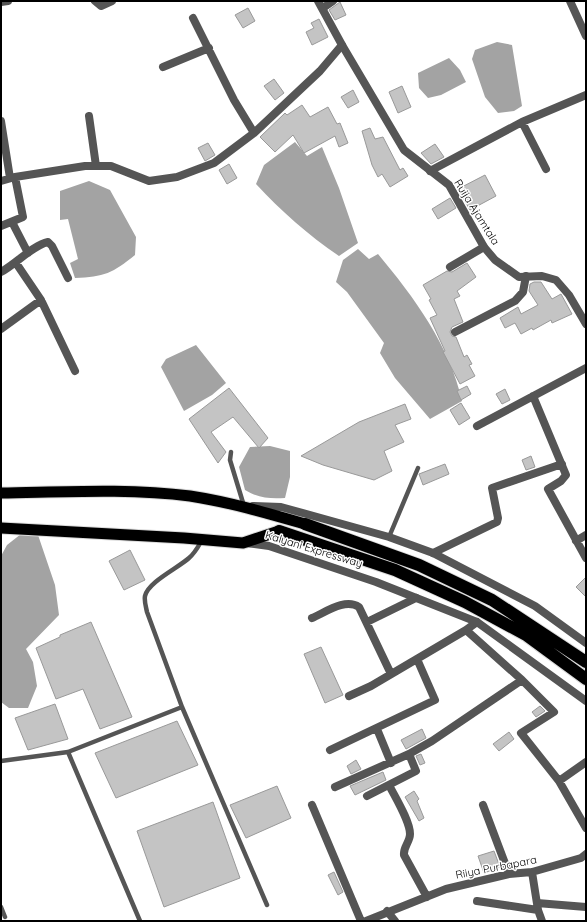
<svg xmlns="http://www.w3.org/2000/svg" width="587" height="922" font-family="Quicksand,sans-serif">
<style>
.water{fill:#a3a3a3}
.building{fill:#c4c4c4;stroke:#999}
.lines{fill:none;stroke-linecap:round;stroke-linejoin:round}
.trunk-casing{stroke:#dbdbdb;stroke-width:13}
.motorway-casing{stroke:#dbdbdb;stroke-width:14}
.service{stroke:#555;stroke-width:4.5}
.minor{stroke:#555;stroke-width:8}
.tertiary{stroke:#555;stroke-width:8}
.trunk{stroke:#000;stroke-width:11}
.motorway{stroke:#000;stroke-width:12}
.labels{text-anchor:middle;stroke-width:3;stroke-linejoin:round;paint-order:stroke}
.street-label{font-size:11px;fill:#000;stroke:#fff}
</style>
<rect width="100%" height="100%" fill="#fff"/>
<!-- water -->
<path class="water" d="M497,42L512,45L522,106L514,111L498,113L485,97L472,59L475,50Z
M449,58L460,70L466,82L441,95L428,98L419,88L418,73Z
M295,142L307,156L322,147L339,188L358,243L339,256C308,235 281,211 256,184L264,165Z
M89,181L110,190L136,237L135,255C113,273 104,277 75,278L70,263L78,259L68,219L60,220V191Z
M358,249L369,259L378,254C414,297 450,346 462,401L430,419L395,378L380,353L384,343L347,292L336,282L343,260Z
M196,345L226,383L212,395L184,411L161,367L166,359Z
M270,446L290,451V477L285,498C270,499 258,498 245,490L239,467L250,447Z
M21,534L38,535L55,585L59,615L26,649L33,662L37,686L28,708H9L1,702V556L7,545Z"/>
<!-- building -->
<path class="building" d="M340,2L346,15L335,20L329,10Z
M248,8L255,21L243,28L235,15Z
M319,19L328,37L312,45L306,32L314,28L311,23Z
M274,79L284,93L275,100L264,86Z
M402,86L411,107L398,113L389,92Z
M353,90L359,102L348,108L341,97Z
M302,105L310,117L328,107L337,124L340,123L348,143L339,147L335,136L304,153L293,135L275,152L260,137L285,113L287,115Z
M370,128L375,139L383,137L400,170L403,168L408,176L390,187L382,174L378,177L372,165L362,131Z
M208,143L215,155L205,161L198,148Z
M435,144L444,157L431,164L421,153Z
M229,164L237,178L227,184L219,170Z
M485,175L496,196L470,210L458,189Z
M450,198L456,208L438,219L432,209Z
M467,263L476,277L457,291L460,296L454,299L463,322L452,327L450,332L452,336L456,337L464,357L467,355L472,364L469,365L475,376L460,384L443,352L445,351L430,318L437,315L429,300L431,299L423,285L447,271L452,272Z
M534,282H541L552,299L561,294L572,314L552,323L551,320L533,330L532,328L521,334L515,323L505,328L500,318L518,307L521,314L538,305L529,291L530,284Z
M467,386L471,394L461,400L457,391Z
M229,388L268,438L259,448L233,417L211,432L226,452L218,463L189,419Z
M505,389L510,400L502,404L496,394Z
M461,403L470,418L459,425L450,410Z
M405,404L411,419L395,425L404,442L384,451L392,471L374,480L323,465L301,456L359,422Z
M531,456L535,467L526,470L522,460Z
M445,464L449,474L423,485L419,474Z
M130,550L145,580L124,590L109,561Z
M586,577V597L576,587Z
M91,622L132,717L100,729L83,689L56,699L36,648L60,637V635Z
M321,647L343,695L325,703L304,654Z
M55,704L68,739L28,750L15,718Z
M540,706L545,711L536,717L532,712Z
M177,721L198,765L116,798L95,753Z
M422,729L426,738L406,749L401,740Z
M509,732L514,739L499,751L493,744Z
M421,754L425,763L420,765L416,756Z
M356,760L361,769L351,774L347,766Z
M383,772L386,780L355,795L350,786Z
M277,786L291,818L246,838L230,805Z
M414,791L419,799L417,801L424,818L419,821L405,797Z
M213,802L240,878L164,907L137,831Z
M494,851L500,867L484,873L478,856Z
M334,872L343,892L338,895L328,875Z"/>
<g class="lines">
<!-- trunk casing -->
<g class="trunk-casing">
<path id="trunk" d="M1,493C63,492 128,488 190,496C229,502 267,513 305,524
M1,528L184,538L243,543L279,531"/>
</g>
<!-- motorway casing -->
<g class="motorway-casing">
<path id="motorway" d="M305,524L419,565L492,600L586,662
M279,531L395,570L465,602L526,635L586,679"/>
</g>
<!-- service -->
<path class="service" d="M231,452L230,460L244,506
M389,537L418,468
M202,540C198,547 195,553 189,558C178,568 148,582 145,596C144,601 146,607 147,612L182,707L267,905
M68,752L140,921
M1,761L68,752L182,707
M1,907L5,917"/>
<!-- minor -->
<path class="minor" d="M95,1L101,6L112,1
M570,1L586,36
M1,2L8,1
M323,8L333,1
M193,18L234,100L254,133
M163,67L209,48
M89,116L96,166
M1,121L10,178
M522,122L546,169
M430,171L522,122L586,95
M1,181L15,177L85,166H111L149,181L177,177L214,163L254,133L320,71L342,45
M12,222L28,253
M1,226L23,217L15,177
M16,263L41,300L75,371
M450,267L484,247
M1,272C16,264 33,245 48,242L52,246L68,278
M1,329L41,300
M455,332L515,301L523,292L526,276
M533,396L566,475L561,481L548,489L586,558
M477,426L586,368
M576,541L586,535
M433,553L497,522L498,518L492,488L562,464
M312,618C326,612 345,598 359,607L391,674
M367,622L416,598
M477,622L466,630L522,680L554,712L521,733L559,781L586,828
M349,696L371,686L466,630
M377,729L391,763
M330,750L435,700L417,659
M559,781L586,762
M389,785C395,797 410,821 410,834C410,842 403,847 404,855L427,897
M335,787L409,754L432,741L522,680
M367,796L416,771L409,754
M312,805L361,921
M483,805L509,874
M532,872L538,910L542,921
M477,901L538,910
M537,903L586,907
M387,911L395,921
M366,921L446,889L509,874L532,872L581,858L586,854"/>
<!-- tertiary -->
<path class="tertiary" d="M318,1L342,45L404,150L449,185L484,247L495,260L519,277L542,276L556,280L569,295L586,324
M253,506L281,507L389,537L433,553L535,606L586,643
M246,543L269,546L376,582L477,622L586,701"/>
<!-- trunk -->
<use href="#trunk" class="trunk"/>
<!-- motorway -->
<use href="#motorway" class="motorway"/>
</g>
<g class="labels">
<!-- street labels -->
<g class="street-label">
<text transform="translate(477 212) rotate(58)" y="4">Ruija Ajamtala</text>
<text transform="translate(314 549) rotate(17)" y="4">Kalyani Expressway</text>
<text transform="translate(496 867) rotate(-11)" y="4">Riiya Purbapara</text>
</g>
</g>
<!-- border -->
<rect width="587" height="922" fill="none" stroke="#000000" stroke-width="4"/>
</svg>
